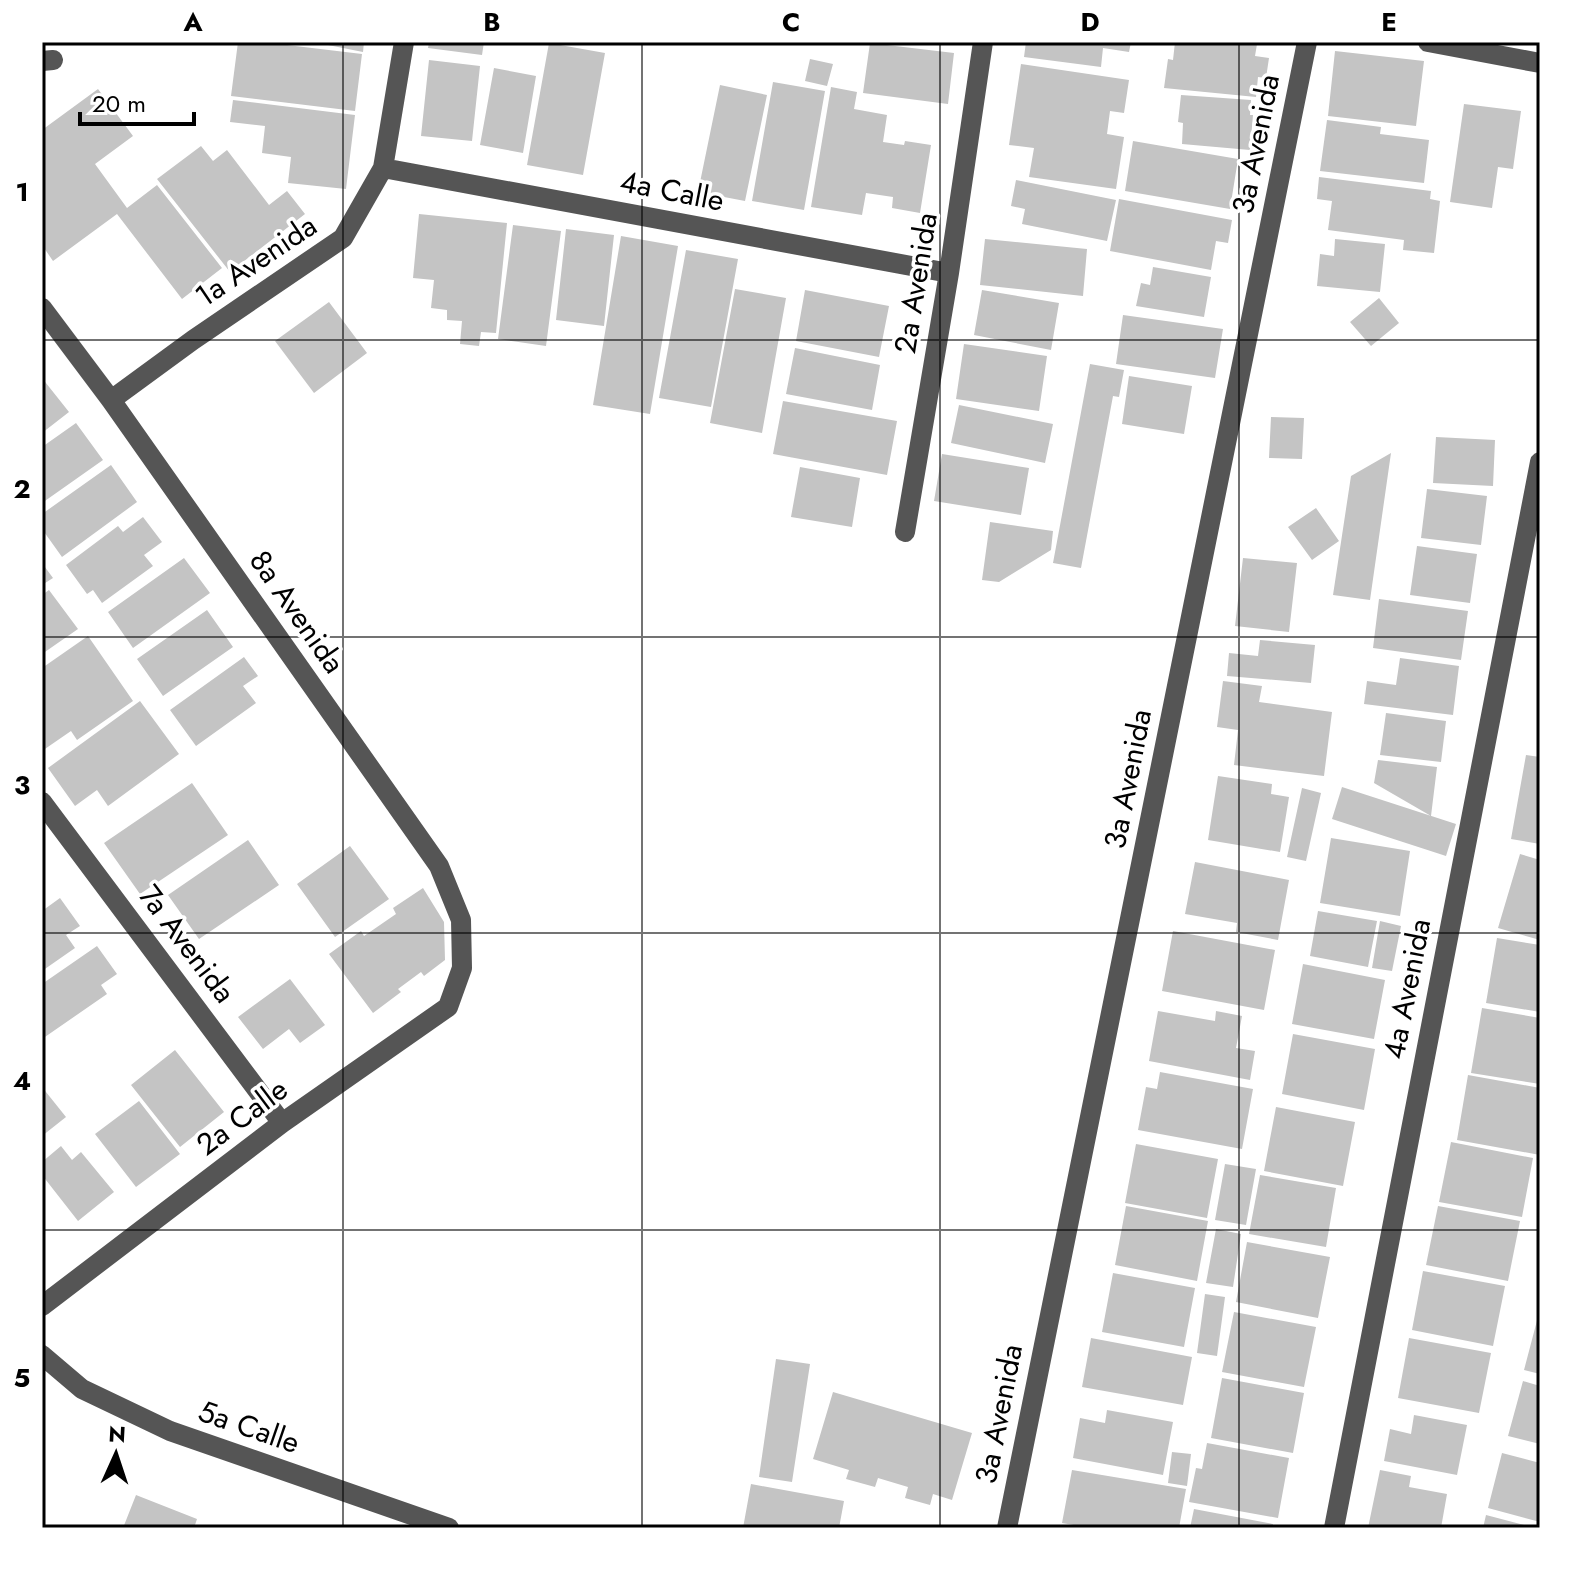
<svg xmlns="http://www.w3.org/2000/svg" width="1582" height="1570" font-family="Jost,sans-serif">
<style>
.building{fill:#c4c4c4}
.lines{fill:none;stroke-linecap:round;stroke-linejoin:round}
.minor{stroke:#555;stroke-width:20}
.grid{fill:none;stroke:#000;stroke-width:2;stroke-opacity:0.55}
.labels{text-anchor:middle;stroke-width:7;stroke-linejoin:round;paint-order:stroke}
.street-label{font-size:30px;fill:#000;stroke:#fff}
.neatline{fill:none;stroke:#000;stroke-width:3}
.grid-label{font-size:26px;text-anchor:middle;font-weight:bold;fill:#000}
</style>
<rect width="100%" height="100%" fill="#fff"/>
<!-- building -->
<path class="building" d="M238,42H262L362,54L355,111L231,96Z
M313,42H364L363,52Z
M429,42H484L482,55L428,48Z
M1026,42H1131L1129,52L1103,48L1101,67L1024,57Z
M1175,42L1257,44L1255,56L1269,58L1266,78L1258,77L1256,97L1164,88L1168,59L1173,60Z
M549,43L605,53L583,175L527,165Z
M870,43L954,53L948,104L863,93Z
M1335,51L1424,61L1416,126L1328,116Z
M810,59L833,64L827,86L805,81Z
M429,60L480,66L472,141L421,136Z
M1021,64L1129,80L1124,113L1110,111L1107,134L1124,137L1116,189L1029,177L1034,148L1009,145Z
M494,68L536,76L523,153L480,145Z
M773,82L825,91L804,210L752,201Z
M720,85L767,95L745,201L698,192Z
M831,87L857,92L854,109L887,115L883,142L904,145L905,141L931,145L920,213L892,208L893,197L866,193L862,215L811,207Z
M98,89L133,136L95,164L127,208L157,185L222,268L182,299L117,214L53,261L42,245V130Z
M1181,95L1251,100L1250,115H1253L1250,150L1182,144L1183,123L1178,122Z
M233,100L355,115L346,189L288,183L291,157L262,153L265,126L230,122Z
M1464,104L1521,111L1513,169L1498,167L1492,208L1450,202Z
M1327,120L1381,127L1380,134L1429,140L1424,183L1320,171Z
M1133,141L1238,159L1230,209L1125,191Z
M201,146L213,161L227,150L269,205L287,191L305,214L230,272L157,179Z
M1319,177L1431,191L1430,199L1440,201L1434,253L1403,250L1404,240L1328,230L1332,201L1317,199Z
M1016,180L1116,200L1107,241L1022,224L1025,209L1011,206Z
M1119,199L1232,220L1228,243L1216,241L1211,270L1110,251Z
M419,214L507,223L496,333L481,332L479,346L460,344L462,321L447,320V310L431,308L434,280L413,278Z
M513,225L561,231L546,346L498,339Z
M566,229L614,235L604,326L556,320Z
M621,236L678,246L650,414L593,405Z
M985,239L1087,249L1083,296L980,285Z
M1335,239L1385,244L1380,292L1317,286L1320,254L1334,256Z
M686,250L738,259L711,407L659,398Z
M1153,267L1211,277L1204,317L1136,306L1141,283L1150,285Z
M735,289L786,298L762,433L710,423Z
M805,290L889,306L879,357L796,341Z
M982,290L1059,303L1051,350L974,335Z
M1379,298L1399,323L1371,346L1350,322Z
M329,302L367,353L314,393L275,341Z
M1123,315L1223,329L1215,378L1116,364Z
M964,344L1047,356L1039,411L956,399Z
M795,348L880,365L872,410L786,394Z
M1090,364L1124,370L1119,397L1113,396L1081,568L1053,563Z
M1129,376L1192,386L1184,434L1122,424Z
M42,378L69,412L42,433Z
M783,401L897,421L887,475L773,454Z
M959,405L1053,424L1045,463L951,443Z
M1271,417L1304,418L1302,459L1269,458Z
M76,423L103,460L42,503V447Z
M1436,437L1495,440L1493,486L1433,483Z
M1391,453L1370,600L1333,595L1351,476Z
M942,454L1029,468L1021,515L934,501Z
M111,465L137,502L62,557L42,529V514Z
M800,467L860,478L852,527L791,517Z
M1427,489L1487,496L1481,545L1421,538Z
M1316,508L1339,541L1312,560L1288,527Z
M143,517L162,542L144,555L153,566L102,603L93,590L87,594L66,565L118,526L123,532Z
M990,522L1053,531L1051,550L999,582L982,580Z
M1417,546L1477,554L1470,603L1410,595Z
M184,558L210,593L133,648L108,612Z
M1243,558L1297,563L1289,632L1235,626Z
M42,563L53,578L42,585Z
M49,590L78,629L42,654V595Z
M1379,599L1468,611L1461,660L1373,648Z
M207,610L233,647L163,696L137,659Z
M88,636L133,701L77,740L71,731L42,751V668Z
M1260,640L1315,645L1311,683L1227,676L1229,653L1258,656Z
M244,657L258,676L243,686L256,703L196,746L170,710Z
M1400,658L1459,666L1453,715L1364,704L1367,681L1396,685Z
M1223,681L1262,686L1259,702L1332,712L1324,776L1234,765L1238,730L1217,727Z
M140,701L179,754L108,806L97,790L75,806L48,768Z
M1386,713L1446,721L1441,762L1380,755Z
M1526,755L1540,757V844L1511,839Z
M1378,760L1437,767L1431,816L1374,783Z
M1218,776L1272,784L1271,794L1289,797L1280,852L1208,840Z
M192,783L228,835L140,894L104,843Z
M1342,787L1456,824L1446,856L1332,819Z
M1302,788L1321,793L1306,861L1287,857Z
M1331,838L1410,851L1400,916L1320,903Z
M248,840L279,885L199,939L168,895Z
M350,846L389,899L335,937L297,884Z
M1520,854L1540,860V940L1498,928Z
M1195,862L1289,880L1278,940L1236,932L1237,923L1185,914Z
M423,888L444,922L445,960L424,976L421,972L398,989L401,992L373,1013L329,954L361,931L364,936L396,914L393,908Z
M60,898L80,926L66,935L75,948L42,971V911Z
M1318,911L1377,921L1368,967L1310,956Z
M1380,921L1401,926L1392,971L1372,968Z
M1173,931L1275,950L1264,1010L1162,991Z
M1497,938L1540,945V1012L1486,1003Z
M97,946L117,974L101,985L107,994L42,1039V984Z
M1303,964L1385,980L1374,1039L1292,1024Z
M290,979L325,1025L300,1043L289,1029L263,1049L238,1017Z
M1482,1008L1540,1018V1084L1471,1073Z
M1158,1011L1215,1021L1216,1011L1242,1016L1236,1048L1255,1051L1250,1080L1149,1061Z
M1293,1034L1375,1049L1364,1110L1282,1094Z
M175,1050L224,1112L180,1147L131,1085Z
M1160,1072L1253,1089L1242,1149L1138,1130L1146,1087L1157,1089Z
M1468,1075L1540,1088V1155L1457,1140Z
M42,1087L66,1117L42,1136Z
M139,1101L180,1154L136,1187L95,1134Z
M1276,1107L1355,1122L1343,1186L1264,1171Z
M1451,1142L1533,1158L1522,1217L1439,1202Z
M1136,1144L1218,1159L1207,1218L1125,1203Z
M61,1146L72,1160L81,1152L114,1192L78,1221L42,1175V1162Z
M1225,1164L1256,1169L1246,1225L1215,1220Z
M1260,1175L1336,1188L1326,1247L1249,1234Z
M1126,1206L1208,1221L1197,1281L1115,1265Z
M1438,1206L1520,1221L1508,1281L1426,1265Z
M1216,1229L1241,1234L1233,1287L1206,1283Z
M1247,1242L1330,1257L1318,1318L1236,1302Z
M1423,1271L1505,1286L1493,1346L1412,1330Z
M1113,1273L1195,1288L1184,1347L1102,1332Z
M1205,1294L1225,1297L1217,1356L1197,1353Z
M1234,1312L1316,1327L1304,1387L1222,1372Z
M1539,1313H1540V1374L1524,1370Z
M1091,1338L1192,1357L1183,1405L1082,1387Z
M1409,1338L1491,1353L1479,1413L1398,1398Z
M776,1359L810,1364L792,1482L759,1477Z
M1222,1378L1304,1393L1293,1453L1211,1438Z
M1523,1381L1540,1386V1444L1508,1436Z
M833,1392L972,1433L952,1500L933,1494L930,1505L905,1498L908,1487L878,1478L875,1487L846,1479L849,1470L813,1459Z
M1107,1410L1173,1422L1163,1475L1073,1458L1080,1418L1105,1423Z
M1414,1415L1467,1425L1457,1475L1384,1461L1390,1429L1411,1434Z
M1207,1443L1289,1458L1278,1518L1189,1502L1196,1468L1202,1469Z
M1172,1452L1191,1454L1187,1486L1168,1483Z
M1502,1453L1540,1463V1522L1488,1508Z
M1072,1470L1186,1489L1179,1528H1091L1062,1523Z
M1380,1470L1411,1476L1409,1487L1447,1494L1441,1528H1368Z
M751,1484L844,1501L839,1528H743Z
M136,1495L197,1519L194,1528H123Z
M1194,1509L1273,1524L1272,1528H1190Z
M1486,1515L1532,1527V1528H1483Z"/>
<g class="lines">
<!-- minor -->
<path class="minor" d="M1428,42L1540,63
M42,61L53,60
M383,168L949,273
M42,308L111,400L439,866L461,920L462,968L448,1007L282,1123L42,1306
M111,400L193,340L343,238L383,168L404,42
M905,532L949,273L983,42
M42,802L282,1123
M42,1355L82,1389L170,1431L449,1528
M1007,1528L1307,42
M1334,1528L1540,462"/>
</g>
<!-- grid -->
<path class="grid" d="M343,42V1528M642,42V1528M940,42V1528M1239,42V1528M42,340H1540M42,637H1540M42,933H1540M42,1230H1540"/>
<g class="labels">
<!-- street labels -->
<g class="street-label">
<text transform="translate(1256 144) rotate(-79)" y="10">3a Avenida</text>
<text transform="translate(672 191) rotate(11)" y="10">4a Calle</text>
<text transform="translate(256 261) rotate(-34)" y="10">1a Avenida</text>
<text transform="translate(916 283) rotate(-81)" y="10">2a Avenida</text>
<text transform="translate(297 612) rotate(55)" y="10">8a Avenida</text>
<text transform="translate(1128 779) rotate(-79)" y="10">3a Avenida</text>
<text transform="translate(187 944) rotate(53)" y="10">7a Avenida</text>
<text transform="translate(1407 989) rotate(-79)" y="10">4a Avenida</text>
<text transform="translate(242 1117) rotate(-37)" y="10">2a Calle</text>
<text transform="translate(999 1414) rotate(-79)" y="10">3a Avenida</text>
<text transform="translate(249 1427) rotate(19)" y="10">5a Calle</text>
</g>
</g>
<!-- border -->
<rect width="1582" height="1570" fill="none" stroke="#ffffff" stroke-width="88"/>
<!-- north arrow -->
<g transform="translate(116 1454) rotate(3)" stroke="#ffffff" stroke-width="6" paint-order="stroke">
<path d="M0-6L14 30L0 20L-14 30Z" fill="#000000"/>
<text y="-12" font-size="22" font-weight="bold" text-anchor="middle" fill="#000000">N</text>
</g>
<!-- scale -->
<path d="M80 112v12h114v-12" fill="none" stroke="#000000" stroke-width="4"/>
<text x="92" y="112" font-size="24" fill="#000000" stroke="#ffffff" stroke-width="6" paint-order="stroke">20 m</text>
<rect x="44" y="44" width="1494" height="1482" class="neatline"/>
<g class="grid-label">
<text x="193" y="31">A</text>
<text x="492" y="31">B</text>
<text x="791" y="31">C</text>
<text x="1090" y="31">D</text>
<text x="1389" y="31">E</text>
<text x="22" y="201">1</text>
<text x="22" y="498">2</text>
<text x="22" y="794">3</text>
<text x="22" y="1090">4</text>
<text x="22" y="1387">5</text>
</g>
</svg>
